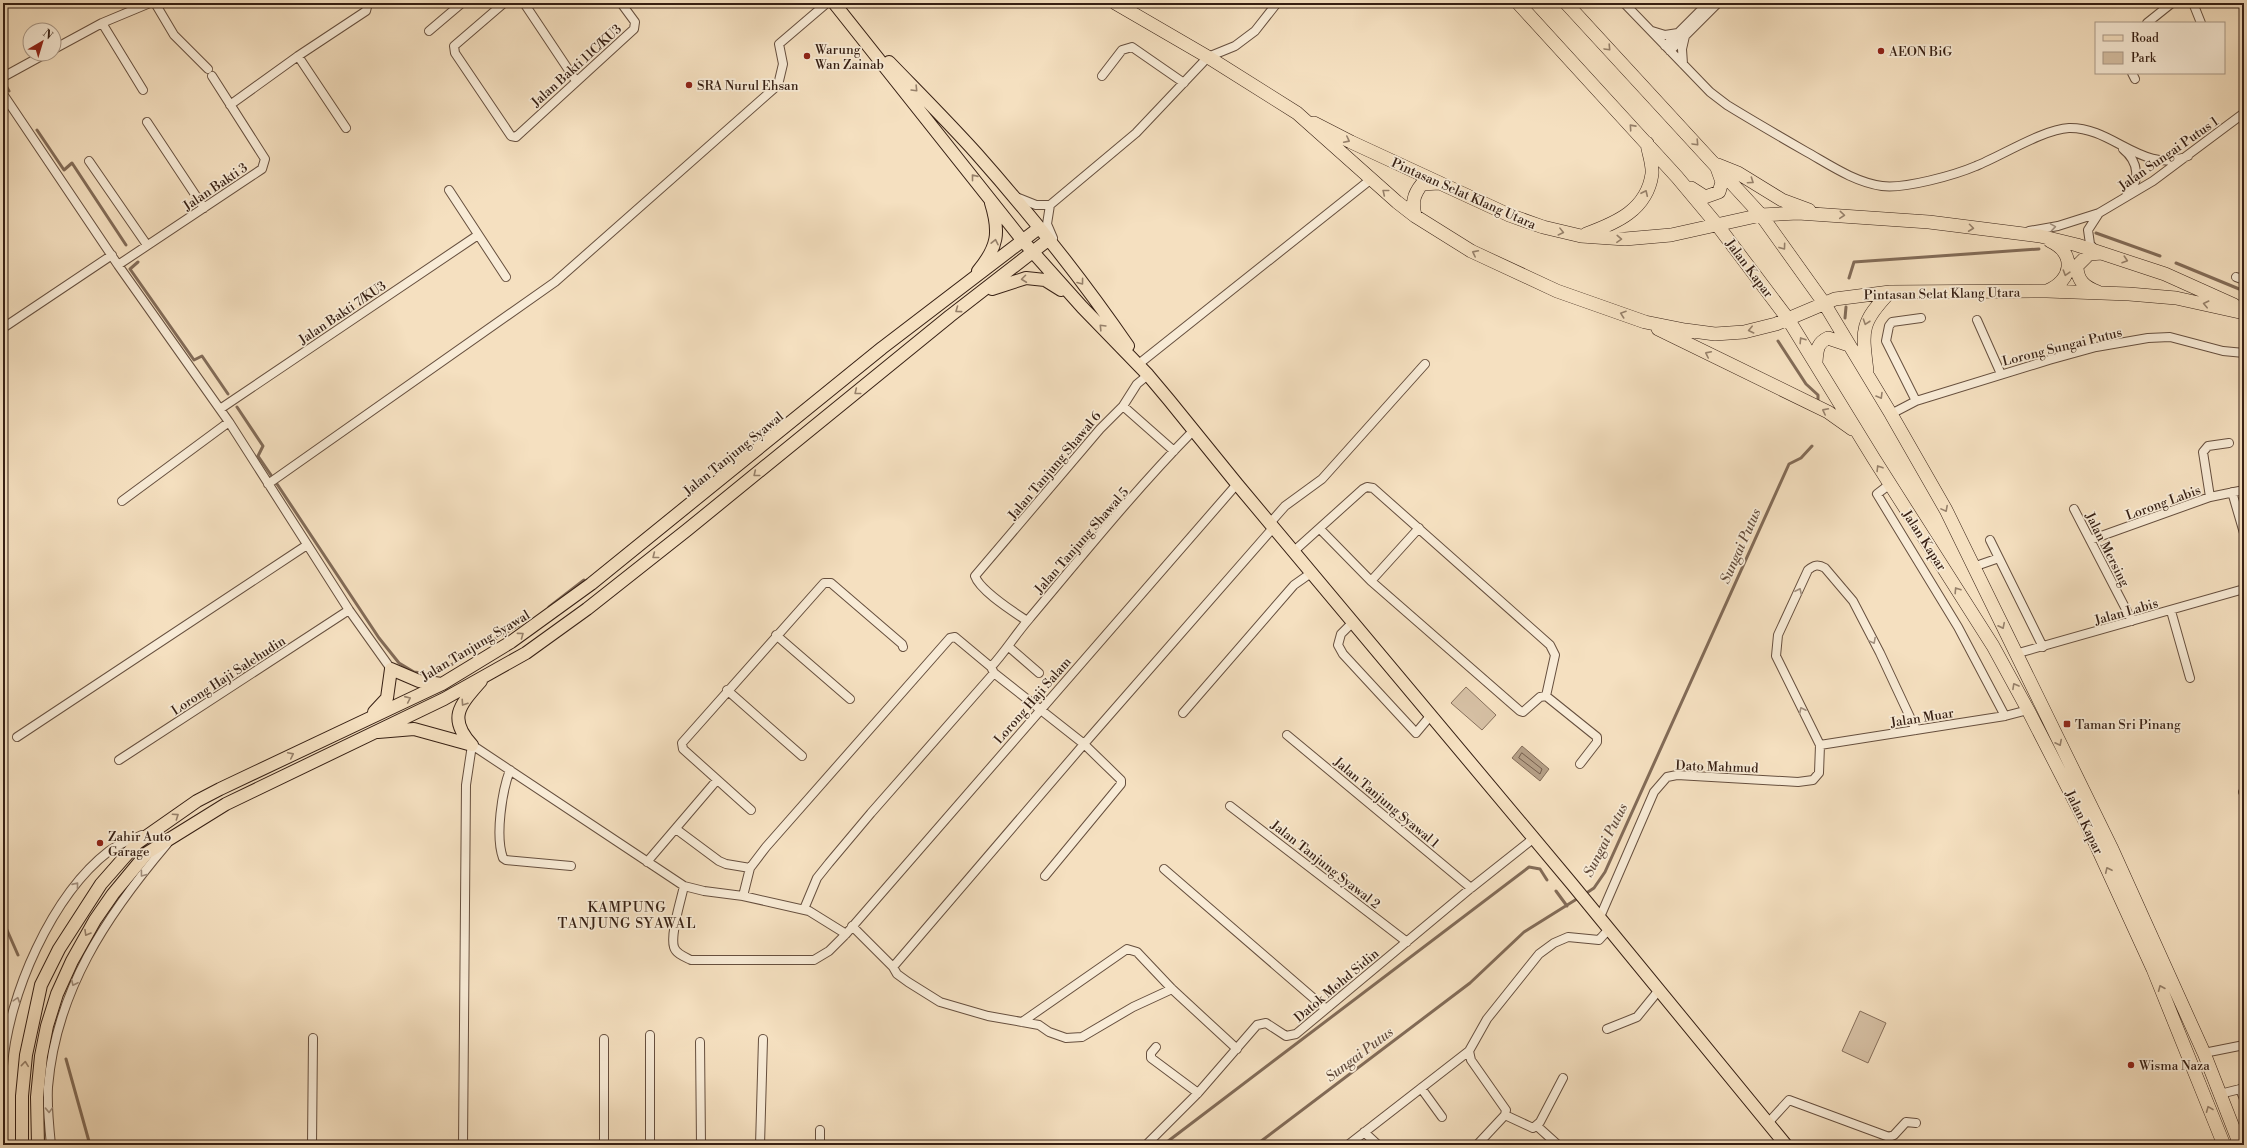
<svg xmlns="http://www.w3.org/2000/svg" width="2247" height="1148" font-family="'Libre Bodoni',serif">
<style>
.green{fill:#d5bfa3;stroke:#866f5b}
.water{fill:#b49e85;stroke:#826b57}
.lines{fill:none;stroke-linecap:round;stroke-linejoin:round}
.shore{stroke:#755e4c;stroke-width:1}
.stream{stroke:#826b57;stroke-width:3}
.minor-casing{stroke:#664f3e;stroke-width:10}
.primary-casing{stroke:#361f13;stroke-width:14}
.trunk-casing{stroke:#361f13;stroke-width:14}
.minor{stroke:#f8ebd6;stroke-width:8}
.primary{stroke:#f5e0c0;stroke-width:12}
.trunk{stroke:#f5e0c0;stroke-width:13}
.oneway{stroke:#96806a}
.oneway2{stroke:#a18f7e}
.poi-dot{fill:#8f2418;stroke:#f8ebd6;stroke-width:1.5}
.labels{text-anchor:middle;stroke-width:3.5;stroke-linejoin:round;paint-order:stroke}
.poi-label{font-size:13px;fill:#361f13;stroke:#f8ebd6;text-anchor:start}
.street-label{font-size:13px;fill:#361f13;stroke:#f8ebd6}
.water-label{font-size:14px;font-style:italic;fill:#624b3b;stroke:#f8ebd6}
.neighbourhood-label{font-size:14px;letter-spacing:1px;fill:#361f13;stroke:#f8ebd6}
</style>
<rect width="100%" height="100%" fill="#f5e0c0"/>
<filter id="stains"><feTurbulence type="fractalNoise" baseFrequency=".005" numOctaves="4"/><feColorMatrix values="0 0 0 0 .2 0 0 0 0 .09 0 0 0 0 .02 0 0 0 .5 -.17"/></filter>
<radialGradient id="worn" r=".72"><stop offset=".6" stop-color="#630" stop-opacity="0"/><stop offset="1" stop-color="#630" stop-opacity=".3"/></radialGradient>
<!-- green -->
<path class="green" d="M1466,687L1496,715L1482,730L1451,703Z
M1860,1011L1886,1023L1868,1063L1842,1051Z"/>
<!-- water -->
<path class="water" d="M1522,746L1549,769L1540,781L1512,758Z"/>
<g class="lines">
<!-- shore -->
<path class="shore" d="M1522,753L1542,769L1540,774L1519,758Z"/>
<!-- stream -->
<path class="stream" d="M5,84L9,91
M37,130L64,170L72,163L126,245
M2096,233L2160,256
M138,262L130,269L194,360L202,356L228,394
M2176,263L2244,291
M1849,278L1854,262L2039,249
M1845,318L1846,307
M1778,341L1806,384L1818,395V402
M237,407L263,446L258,456L271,475
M277,484L379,638L399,663L414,672L429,674L439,672L519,625
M549,607L584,580
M1556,891L1567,906
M1585,894L1594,888L1605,872L1789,464L1801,458L1812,446
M3,921L18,955
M66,1059L90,1145
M1163,1145L1529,867L1540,869L1547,880
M1256,1145L1470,983L1524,932L1580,897"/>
<!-- minor casing -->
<g class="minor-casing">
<path id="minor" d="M155,3L174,35L208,69
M504,3L454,46L455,53L511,136L516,137L634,29L635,22L621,3
M524,3L576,81
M1624,3L1710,92L1727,105C1753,121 1779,136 1805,151C1830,165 1854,182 1882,186C1905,189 1955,175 1976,166C2001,156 2044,129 2069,128C2114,127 2142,175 2188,156
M2193,3L2201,23
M102,23L143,90
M2147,23L2172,3
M429,31L462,3
M1652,31L1665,35L1678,33
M1665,46L1708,3
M54,49L102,23L150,3
M1670,51L1718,3
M298,56L346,128
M1683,64L1682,49L1685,36
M2132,73L2135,79
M1102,76L1122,50L1132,47L1184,83
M3,77L45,54
M3,94L118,265L229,422L349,610L391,669
M230,105L298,56L366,11L367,7L365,3
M147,122L204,208
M2123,149C2139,162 2141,181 2126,196
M89,161L147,245
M449,190L506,277
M1016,197L1036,205H1050
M1050,205L1136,133L1208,57L1235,46L1255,31L1277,3
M1050,205L1047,224L1053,238
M2029,231L2058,226L2099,213
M2095,250L2090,244L2088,230L2099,213L2153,181L2244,113
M118,265L262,169L265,159L212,76
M2236,277L2244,280
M1977,320L2001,374
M3,328L112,255
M1140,363L1370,180
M1916,401L1886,341L1889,326L1892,322L1921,318
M1123,406L1174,451
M220,409L478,235
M1891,414L1916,401L2049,360L2096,347L2148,338L2170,337L2223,351L2244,353
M268,484L555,282L778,85L783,64L779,44L827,3
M1890,484L1877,494L1958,627L2005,716
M2232,492L2244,533
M2210,497L2203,452L2208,446L2229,443
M122,501L229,422
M2074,509L2132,621
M1270,523L1285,506L1322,479L1425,364
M1320,529L1371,581L1520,711L1523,712L1540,697L1546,696L1597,737V742L1580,764
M1990,540L2043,647
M2090,540L2210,497L2244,490
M1293,552L1363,489L1367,487L1373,488L1550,645L1555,655L1546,696
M1973,567L1999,558
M1371,581L1419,528
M2171,611L2190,678
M1027,621C1014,612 980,591 975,576L1100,429L1123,406L1137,384L1148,375
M1353,622L1341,634L1338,645L1343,654L1416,733L1431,715
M776,635L850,699
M1009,647L1039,673
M2015,654L2244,589
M991,667C1005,652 1015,635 1029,619C1082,556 1135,490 1193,431
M727,690L802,756
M1183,713L1294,585L1311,573
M1287,735L1471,888
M17,737L307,545
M1820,745L2005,716L2028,710
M119,760L349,610
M510,770C502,791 495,836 503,858L506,860L571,866
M2243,792H2244
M1230,806L1407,942
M751,810L683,749L682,743L824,583H831L902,644L903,647
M676,829L719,861L726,864L750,868
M647,862L717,780
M1164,869L1326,1009
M684,886C681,900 670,934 674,947C676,954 685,957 691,960H814L829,951L846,934L1237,484
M743,896L750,868L766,847L950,638L955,637L991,667L994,673L1084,744L1121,780V784L1045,876
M804,909L817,878L829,863L871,813L994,673
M1600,917L1654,792L1667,777L1677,775L1798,782L1813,780L1819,773L1820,745L1776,656L1778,635L1808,570C1814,565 1818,564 1825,568L1853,601L1880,653L1916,730
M852,926L893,967L897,974L908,982L940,1002L988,1016L1039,1025L1049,1032L1066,1038L1082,1037L1133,1007L1172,989
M893,967L1084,744L1273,528
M1022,1022L1127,949L1137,952L1172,989L1237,1049
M1607,1029L1637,1017L1659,990
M650,1035V1145
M700,1042L701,1145
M1156,1047L1151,1053V1058L1198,1093
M1469,1051L1471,1060L1506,1110L1505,1115L1477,1145
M2204,1053L2244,1045
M3,1066C8,995 52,895 109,851C118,844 131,840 142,835
M1421,1088L1442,1117
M2240,1089L2244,1099
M2220,1094L2244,1088
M1505,1115L1533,1128L1540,1122L1563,1078
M1768,1123L1789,1100L1889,1137L1894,1135L1906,1122L1916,1123
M1537,1126L1558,1145
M820,1130V1145
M1364,1132L1378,1145
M51,1145C49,1126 47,1106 48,1087C56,991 106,916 167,844
M312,1145L313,1038
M463,1145L466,785L472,745L684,886L704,891L743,896L809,911L846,934
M604,1145V1039
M760,1145L763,1039
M1146,1145L1198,1093L1257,1025L1266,1023L1286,1036L1296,1034L1471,888L1534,838
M1348,1145L1469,1051L1487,1019L1539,954L1554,943L1568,937L1599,940L1609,929"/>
</g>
<!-- primary casing -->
<g class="primary-casing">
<path id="primary" d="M834,3L1023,241L1082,307L1148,375L1169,400L1237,484L1572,884L1786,1145
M889,62C918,92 948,122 976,153C1030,214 1082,279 1128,346
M978,271C998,247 1000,232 991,203
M992,289L1026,278L1045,280L1061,290
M374,712L387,698L391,669L419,681L442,684
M378,732L414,729L472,745
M472,745C447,718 460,705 481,681
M22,1145V1096L26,1055L41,985L59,949L101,884L137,843L197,801L220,789L442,684L511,642L591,584L882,348L1039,228
M38,1145L37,1097L41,1056L47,1026L57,994L72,961L95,920L113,894L147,853L226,804L444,699L526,653L587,609L687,530L950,316L1048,240"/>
</g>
<!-- trunk casing -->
<g class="trunk-casing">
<path id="trunk" d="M1115,3L1208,57L1297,113L1397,202L1415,216L1471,251L1557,291L1645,322L1685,330L1715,334L1744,332L1776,324L1835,299L1890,292L2047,291L2129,294L2176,298L2244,313
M1518,3L1677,177L1718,226L1788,319L1874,459L1993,646L2028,710L2087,825L2153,969L2224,1145
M1566,3L1761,215L1824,303L1891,414L1946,510L2111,847L2204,1053L2240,1145
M1314,123L1351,142L1509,215L1543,227L1581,236L1625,239L1671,235L1761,215L1798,213L1929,222L2040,236L2077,245L2165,274L2234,305
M1718,165L1738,173L1782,200L1809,210
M1691,188L1705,197L1719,192L1722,182L1717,168
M1415,216C1412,203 1413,195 1422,184L1439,183
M1586,234C1616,223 1647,210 1652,174C1653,164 1648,152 1647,143
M2047,291C2072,281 2077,254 2050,241
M2098,292C2085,287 2077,281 2077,266L2089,254L2102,253
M1658,329L1828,412L1852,429
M1816,362C1817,350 1817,343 1828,338L1849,345
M1867,371C1862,330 1860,323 1890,292"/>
</g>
<!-- minor -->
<use href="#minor" class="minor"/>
<!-- primary -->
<use href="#primary" class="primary"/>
<!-- trunk -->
<use href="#trunk" class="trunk"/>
</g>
<!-- one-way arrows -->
<defs><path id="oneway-chevron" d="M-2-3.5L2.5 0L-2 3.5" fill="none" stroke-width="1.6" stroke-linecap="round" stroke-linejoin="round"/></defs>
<g class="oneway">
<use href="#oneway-chevron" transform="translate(1608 48) rotate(47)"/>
<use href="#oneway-chevron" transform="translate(915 89) rotate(46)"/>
<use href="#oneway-chevron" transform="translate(1632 127) rotate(-132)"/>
<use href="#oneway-chevron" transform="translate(1347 140) rotate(27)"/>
<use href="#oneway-chevron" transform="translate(1696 143) rotate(47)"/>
<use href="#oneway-chevron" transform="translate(974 177) rotate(-129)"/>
<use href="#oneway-chevron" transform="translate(1751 181) rotate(34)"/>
<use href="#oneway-chevron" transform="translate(1385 192) rotate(-141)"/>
<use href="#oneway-chevron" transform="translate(1645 193) rotate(-65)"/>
<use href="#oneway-chevron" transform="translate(1842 215) rotate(5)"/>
<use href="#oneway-chevron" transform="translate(1971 228) rotate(7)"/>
<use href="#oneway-chevron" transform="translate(1561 232) rotate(14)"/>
<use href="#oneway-chevron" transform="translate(1619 239) rotate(3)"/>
<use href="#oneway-chevron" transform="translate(995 242) rotate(-78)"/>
<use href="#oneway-chevron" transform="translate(1783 247) rotate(54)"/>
<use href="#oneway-chevron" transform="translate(1475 253) rotate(-153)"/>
<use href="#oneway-chevron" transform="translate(2125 260) rotate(18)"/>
<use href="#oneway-chevron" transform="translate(2066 273) rotate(107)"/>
<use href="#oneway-chevron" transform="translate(1024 279) rotate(173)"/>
<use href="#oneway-chevron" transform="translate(1081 282) rotate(53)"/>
<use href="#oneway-chevron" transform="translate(2206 304) rotate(-167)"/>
<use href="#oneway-chevron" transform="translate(958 310) rotate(144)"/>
<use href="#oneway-chevron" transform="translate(1623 314) rotate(-161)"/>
<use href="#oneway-chevron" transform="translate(1866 322) rotate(109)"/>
<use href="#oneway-chevron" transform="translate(1102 327) rotate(-134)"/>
<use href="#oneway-chevron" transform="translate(1751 330) rotate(167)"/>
<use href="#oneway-chevron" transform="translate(1802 340) rotate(-123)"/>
<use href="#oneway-chevron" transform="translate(1708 354) rotate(-154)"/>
<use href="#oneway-chevron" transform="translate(857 392) rotate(141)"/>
<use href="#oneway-chevron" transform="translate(1880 396) rotate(59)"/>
<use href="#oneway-chevron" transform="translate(1825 411) rotate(-153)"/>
<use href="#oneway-chevron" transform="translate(1879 468) rotate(-122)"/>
<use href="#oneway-chevron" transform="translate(756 474) rotate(141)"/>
<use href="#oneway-chevron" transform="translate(1945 509) rotate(62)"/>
<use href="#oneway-chevron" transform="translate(655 556) rotate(142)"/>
<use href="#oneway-chevron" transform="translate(1957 590) rotate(-123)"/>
<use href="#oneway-chevron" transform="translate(2002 626) rotate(64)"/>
<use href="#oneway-chevron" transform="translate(521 635) rotate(-36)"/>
<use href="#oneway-chevron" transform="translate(2015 686) rotate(-119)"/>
<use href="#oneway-chevron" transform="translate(408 699) rotate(-24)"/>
<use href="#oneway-chevron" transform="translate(464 703) rotate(124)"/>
<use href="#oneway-chevron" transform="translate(2059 743) rotate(63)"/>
<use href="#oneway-chevron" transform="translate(291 755) rotate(-26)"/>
<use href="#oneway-chevron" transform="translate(176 816) rotate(-34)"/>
<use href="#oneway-chevron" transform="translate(2108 870) rotate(-115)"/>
<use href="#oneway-chevron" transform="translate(87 933) rotate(120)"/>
<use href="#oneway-chevron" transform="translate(2161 988) rotate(-113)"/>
<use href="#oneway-chevron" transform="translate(25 1064) rotate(-84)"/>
<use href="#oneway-chevron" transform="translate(2209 1109) rotate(-112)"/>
</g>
<g class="oneway2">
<use href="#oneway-chevron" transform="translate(2053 227) rotate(-9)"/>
<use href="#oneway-chevron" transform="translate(1799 591) rotate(-65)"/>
<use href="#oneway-chevron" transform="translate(1873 641) rotate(62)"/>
<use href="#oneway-chevron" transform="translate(1802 710) rotate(-116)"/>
<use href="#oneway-chevron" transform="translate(143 874) rotate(127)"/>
<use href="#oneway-chevron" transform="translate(76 885) rotate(-51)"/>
<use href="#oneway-chevron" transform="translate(74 983) rotate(115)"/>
<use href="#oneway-chevron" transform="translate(17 1000) rotate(-72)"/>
<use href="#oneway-chevron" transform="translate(49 1110) rotate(88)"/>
</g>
<!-- markers -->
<g class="poi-dot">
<circle cx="1881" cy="51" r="4"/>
<circle cx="807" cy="56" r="4"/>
<circle cx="689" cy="85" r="4"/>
<rect x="2063" y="720" width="8" height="8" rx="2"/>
<circle cx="100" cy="843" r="4"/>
<circle cx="2131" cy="1065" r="4"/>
</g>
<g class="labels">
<!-- poi labels -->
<g class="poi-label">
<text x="815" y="54">Warung<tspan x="815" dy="15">Wan Zainab</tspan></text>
<text x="1889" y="56">AEON BiG</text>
<text x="697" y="90">SRA Nurul Ehsan</text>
<text x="2075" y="729">Taman Sri Pinang</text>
<text x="108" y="841">Zahir Auto<tspan x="108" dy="15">Garage</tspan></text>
<text x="2139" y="1070">Wisma Naza</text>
</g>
<!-- street labels -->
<g class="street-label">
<text transform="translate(576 65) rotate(-42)" y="5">Jalan Bakti 11C/KU3</text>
<text transform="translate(2168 153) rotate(-35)" y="5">Jalan Sungai Putus 1</text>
<text transform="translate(215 186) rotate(-34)" y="5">Jalan Bakti 3</text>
<text transform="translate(1464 193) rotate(24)" y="5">Pintasan Selat Klang Utara</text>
<text transform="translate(1750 268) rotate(53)" y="5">Jalan Kapar</text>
<text transform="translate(1942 293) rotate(-1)" y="5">Pintasan Selat Klang Utara</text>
<text transform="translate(342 312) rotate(-34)" y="5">Jalan Bakti 7/KU3</text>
<text transform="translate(2062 346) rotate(-14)" y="5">Lorong Sungai Putus</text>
<text transform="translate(733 453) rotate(-39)" y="5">Jalan Tanjung Syawal</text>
<text transform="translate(1054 465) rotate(-50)" y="5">Jalan Tanjung Shawal 6</text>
<text transform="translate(2163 502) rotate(-20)" y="5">Lorong Labis</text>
<text transform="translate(1081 540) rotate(-49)" y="5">Jalan Tanjung Shawal 5</text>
<text transform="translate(1925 540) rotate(57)" y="5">Jalan Kapar</text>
<text transform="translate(2108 549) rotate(63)" y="5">Jalan Mersing</text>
<text transform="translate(2126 611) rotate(-16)" y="5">Jalan Labis</text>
<text transform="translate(475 645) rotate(-31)" y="5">Jalan Tanjung Syawal</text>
<text transform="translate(228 675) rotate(-33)" y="5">Lorong Haji Salehudin</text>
<text transform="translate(1032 700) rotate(-49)" y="5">Lorong Haji Salam</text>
<text transform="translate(1922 717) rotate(-9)" y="5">Jalan Muar</text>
<text transform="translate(1717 766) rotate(2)" y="5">Dato Mahmud</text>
<text transform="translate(1387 802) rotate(40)" y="5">Jalan Tanjung Syawal 1</text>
<text transform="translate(2085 822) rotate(64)" y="5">Jalan Kapar</text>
<text transform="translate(1326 864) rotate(38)" y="5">Jalan Tanjung Syawal 2</text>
<text transform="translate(1336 985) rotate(-40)" y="5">Datok Mohd Sidin</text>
</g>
<!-- water labels -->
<g class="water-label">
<text transform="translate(1740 546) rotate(-66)" y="5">Sungai Putus</text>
<text transform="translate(1605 840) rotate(-63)" y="5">Sungai Putus</text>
<text transform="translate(1359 1054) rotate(-37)" y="5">Sungai Putus</text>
</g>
<!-- neighbourhood labels -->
<g class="neighbourhood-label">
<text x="627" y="912">KAMPUNG<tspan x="627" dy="16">TANJUNG SYAWAL</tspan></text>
</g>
</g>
<!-- margin -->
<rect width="2247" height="1148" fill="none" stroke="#f5e0c0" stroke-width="16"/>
<rect x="4" y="4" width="2239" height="1140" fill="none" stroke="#361f13" stroke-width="2"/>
<rect x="8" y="8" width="2231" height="1132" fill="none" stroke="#361f13"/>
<!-- legend -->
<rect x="2095" y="22" width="130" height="52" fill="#f8ebd6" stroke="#aa9988"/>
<rect x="2103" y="35" width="20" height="6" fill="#f5e0c0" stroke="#aa9988"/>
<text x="2131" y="42" font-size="12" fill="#361f13">Road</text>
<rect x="2103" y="52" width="20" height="12" fill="#d5bfa3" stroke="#aa9988"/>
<text x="2131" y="62" font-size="12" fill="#361f13">Park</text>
<!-- north arrow -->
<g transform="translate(42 42) rotate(38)"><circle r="19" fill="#f8ebd6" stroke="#aa9988"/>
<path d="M0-3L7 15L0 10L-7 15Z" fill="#8f2418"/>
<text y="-6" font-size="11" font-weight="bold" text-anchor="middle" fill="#361f13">N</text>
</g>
<rect width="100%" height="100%" filter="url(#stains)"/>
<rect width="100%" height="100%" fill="url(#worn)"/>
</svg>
